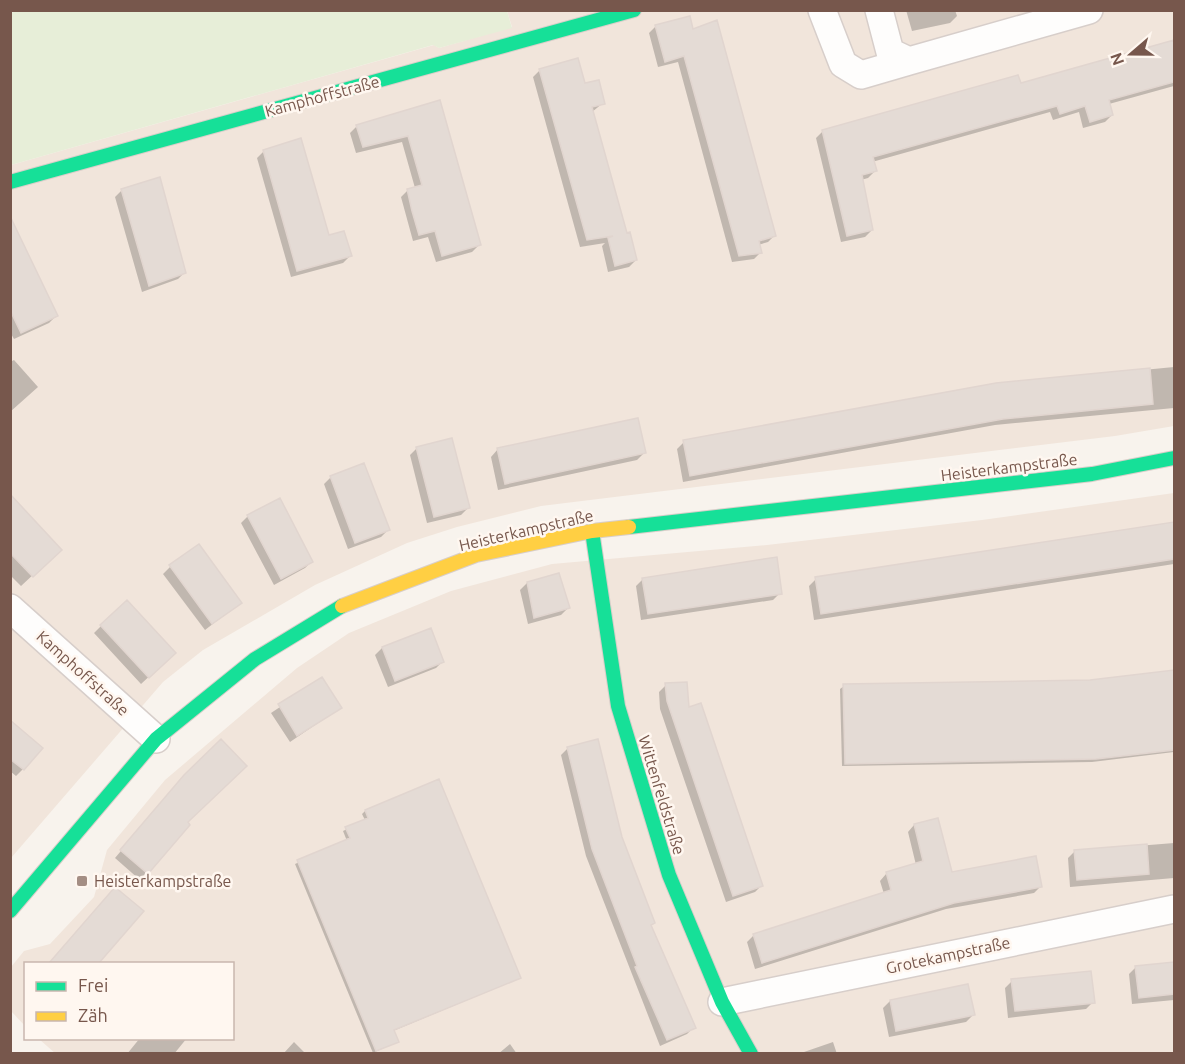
<svg xmlns="http://www.w3.org/2000/svg" width="1185" height="1064" font-family="Ubuntu,sans-serif">
<style>
.residential{fill:#f1e5db}
.green{fill:#e7eed8}
.shadow{fill:#0003}
.building{fill:#e4dbd5;stroke:#e1d5cf;stroke-width:1.5}
.lines{fill:none;stroke-linecap:round;stroke-linejoin:round}
.street-casing{stroke:#d7ceca;stroke-width:30}
.fast-casing{stroke:#d8cec9;stroke-width:16}
.slow-casing{stroke:#d8cec9;stroke-width:16}
.street{stroke:#fefdfc;stroke-width:27}
.fast{stroke:#16e098;stroke-width:14}
.slow{stroke:#ffcf43;stroke-width:14}
.poi-dot{fill:#a48e84;stroke:#fff7f0;stroke-width:2}
.labels{text-anchor:middle;stroke-width:5;stroke-linejoin:round;paint-order:stroke}
.street-label{font-size:16px;fill:#77574c;stroke:#fff7f0}
.poi-label{font-size:16px;fill:#77574c;stroke:#fff7f0;text-anchor:start}
</style>
<rect width="100%" height="100%" fill="#f8f3ed"/>
<!-- residential -->
<path class="residential" d="M507,11H1174V426L1115,436L541,506L457,527L407,543L315,585L203,650L163,682L11,858V165L434,45L439,48L512,27Z
M1174,493V1053L56,1054L39,1039L232,1038V964H26L25,1026L11,1011V967L24,951L50,944L94,897L107,850L165,780L297,668L349,633L451,591L552,564L767,545L982,520Z"/>
<!-- green -->
<path class="green" d="M17,11H507L512,28L439,48L433,45L11,165L10,13Z"/>
<!-- shadow -->
<path class="shadow" d="M906,10H955L957,16L950,23L912,31Z
M689,18L774,236L768,242L758,245L760,253L754,259L732,262L678,62L658,67L649,33L655,27Z
M1174,41V86L1109,104L1112,115L1105,122L1083,128L1079,112L1053,120L1050,112L872,162L875,171L868,178L861,180L872,230L865,237L841,242L816,138L823,131L1020,85Z
M540,70L584,85L603,103L592,112L626,235L636,260L629,267L608,272L602,246L605,243L580,247L533,77Z
M439,102L479,245L472,252L436,262L428,237L413,241L401,197L408,190L415,188L402,142L356,153L350,133L357,126Z
M264,151L328,237L350,256L343,263L291,277L257,158Z
M122,190L185,272L178,279L142,292L115,197Z
M10,230L56,316L49,323L14,339L10,332Z
M14,360L38,387L10,412V362Z
M1174,367V408L995,425L683,482L677,449L684,442L997,384Z
M417,448L468,508L461,515L427,523L410,455Z
M498,449L644,453L637,460L498,490L491,457Z
M331,477L388,530L381,537L348,549L324,484Z
M10,496L49,560L21,586L10,575Z
M248,516L312,561L305,568L274,585L241,523Z
M1174,523V564L814,620L809,586L816,579Z
M170,567L240,603L205,630L163,574Z
M643,579L780,593L773,600L641,620L636,586Z
M527,583L568,608L561,615L528,624L520,590Z
M101,626L167,660L141,684L94,633Z
M382,648L443,661L436,668L388,687L375,655Z
M1174,671V752L1092,762L842,766L840,689L844,686L1090,681Z
M322,679L340,708L290,742L271,713Z
M666,685L688,709L761,886L755,892L726,902L660,709L659,692Z
M10,722L23,769L16,776L10,771Z
M568,748L621,838L654,923L650,926L694,1027L687,1034L660,1046L586,856L561,755Z
M177,784L186,823L140,880L115,858Z
M365,811L520,978L393,1031L397,1042L373,1053L295,864L347,841L343,831L365,820L362,814Z
M914,825L951,874L1041,886L1034,893L946,909L755,969L747,942L753,936L884,894L880,881L886,874L916,865L908,832Z
M1174,843V878L1070,887L1068,858L1075,851Z
M108,896L142,911L97,964H50Z
M1174,963V1000L1132,1004L1129,974L1136,967Z
M1012,981L1093,1002L1086,1009L1008,1018L1005,988Z
M890,1001L973,1015L966,1022L889,1037L883,1008Z
M140,1038H187L174,1054H127Z
M294,1042L306,1054H283Z
M833,1042L837,1054H803L804,1052Z
M510,1044L517,1054H498Z"/>
<!-- building -->
<path class="building" d="M690,16L693,29L717,20L776,236L759,241L762,253L739,256L684,56L665,62L655,25Z
M1174,40V82L1109,100L1113,115L1090,122L1085,106L1060,114L1057,106L873,157L877,171L862,175L873,230L847,236L822,130L1018,75L1021,83Z
M578,58L585,83L599,80L605,104L592,107L627,233L630,232L637,260L615,266L608,238L613,236L587,240L539,69Z
M440,100L481,245L442,256L435,231L419,235L412,211L407,189L422,185L408,136L363,147L356,125Z
M301,138L329,235L344,231L352,256L297,271L263,150Z
M160,177L186,273L149,286L121,189Z
M10,216L58,316L21,333L10,310Z
M1150,368L1153,404L1003,419L690,476L683,440L996,383Z
M638,418L646,453L505,484L497,448Z
M452,438L470,508L434,517L416,447Z
M364,463L390,530L355,543L330,476Z
M10,494L62,550L33,577L10,553Z
M280,498L313,562L281,579L247,515Z
M1174,522V559L821,614L815,577Z
M199,544L242,603L212,624L169,565Z
M777,557L782,594L648,614L642,578Z
M559,573L570,608L534,618L527,582Z
M127,600L176,653L149,678L100,625Z
M431,628L444,662L395,681L382,647Z
M1174,670V750L1096,759L845,764L843,684L1090,680Z
M322,677L342,708L297,736L278,704Z
M687,682L689,707L701,703L763,886L733,896L667,701L665,683Z
M10,720L43,748L24,770L10,759Z
M221,739L247,766L188,822L190,825L148,874L120,850L184,775Z
M598,739L622,837L655,923L651,925L696,1028L667,1040L635,967L637,966L592,849L567,747Z
M439,779L521,978L394,1030L399,1042L376,1051L297,860L350,838L345,827L368,818L365,810Z
M938,818L952,872L1036,856L1042,887L954,903L762,963L753,934L891,890L886,872L923,861L914,824Z
M1147,844L1149,874L1077,880L1074,850Z
M115,887L144,911L99,963H49Z
M1174,962V994L1139,998L1135,966Z
M1091,971L1095,1003L1015,1011L1011,979Z
M968,984L975,1015L896,1031L890,1000Z"/>
<g class="lines">
<!-- street casing -->
<g class="street-casing">
<path id="street" d="M822,10L843,64L861,75L909,61
M879,10L890,52L909,61L1089,10
M10,608L156,739
M722,1002L1174,909"/>
</g>
<!-- fast casing -->
<g class="fast-casing">
<path id="fast" d="M10,182L634,10
M629,527L1092,474L1174,458
M592,531L618,706L669,875L722,1002L751,1054
M10,911L156,739L255,659L342,606"/>
</g>
<!-- slow casing -->
<g class="slow-casing">
<path id="slow" d="M342,606L476,555L592,531L629,527"/>
</g>
<!-- street -->
<use href="#street" class="street"/>
<!-- fast -->
<use href="#fast" class="fast"/>
<!-- slow -->
<use href="#slow" class="slow"/>
</g>
<!-- markers -->
<rect class="poi-dot" x="76" y="875" width="12" height="12" rx="3"/>
<g class="labels">
<!-- street labels -->
<g class="street-label">
<text transform="translate(322 96) rotate(-15)" y="6">Kamphoffstraße</text>
<text transform="translate(1009 467) rotate(-7)" y="6">Heisterkampstraße</text>
<text transform="translate(526 530) rotate(-13)" y="6">Heisterkampstraße</text>
<text transform="translate(83 673) rotate(42)" y="6">Kamphoffstraße</text>
<text transform="translate(662 795) rotate(73)" y="6">Wittenfeldstraße</text>
<text transform="translate(948 955) rotate(-12)" y="6">Grotekampstraße</text>
</g>
<!-- poi labels -->
<g class="poi-label">
<text x="94" y="887">Heisterkampstraße</text>
</g>
</g>
<!-- border -->
<rect width="1185" height="1064" fill="none" stroke="#77574c" stroke-width="24"/>
<!-- legend -->
<rect x="24" y="962" width="210" height="78" fill="#fff7f0" stroke="#c9b7ae" stroke-width="1.5"/>
<rect x="36" y="982" width="30" height="9" fill="#16e098" stroke="#c9b7ae" stroke-width="1.5"/>
<text x="78" y="992" font-size="18" fill="#77574c">Frei</text>
<rect x="36" y="1012" width="30" height="9" fill="#ffcf43" stroke="#c9b7ae" stroke-width="1.5"/>
<text x="78" y="1022" font-size="18" fill="#77574c">Zäh</text>
<!-- north arrow -->
<g transform="translate(1131 54) rotate(250)" stroke="#fff7f0" stroke-width="4.5" paint-order="stroke">
<path d="M0-4.5L10 22L0 15L-10 22Z" fill="#77574c"/>
<text y="-9" font-size="16" font-weight="bold" text-anchor="middle" fill="#77574c">N</text>
</g>
</svg>
